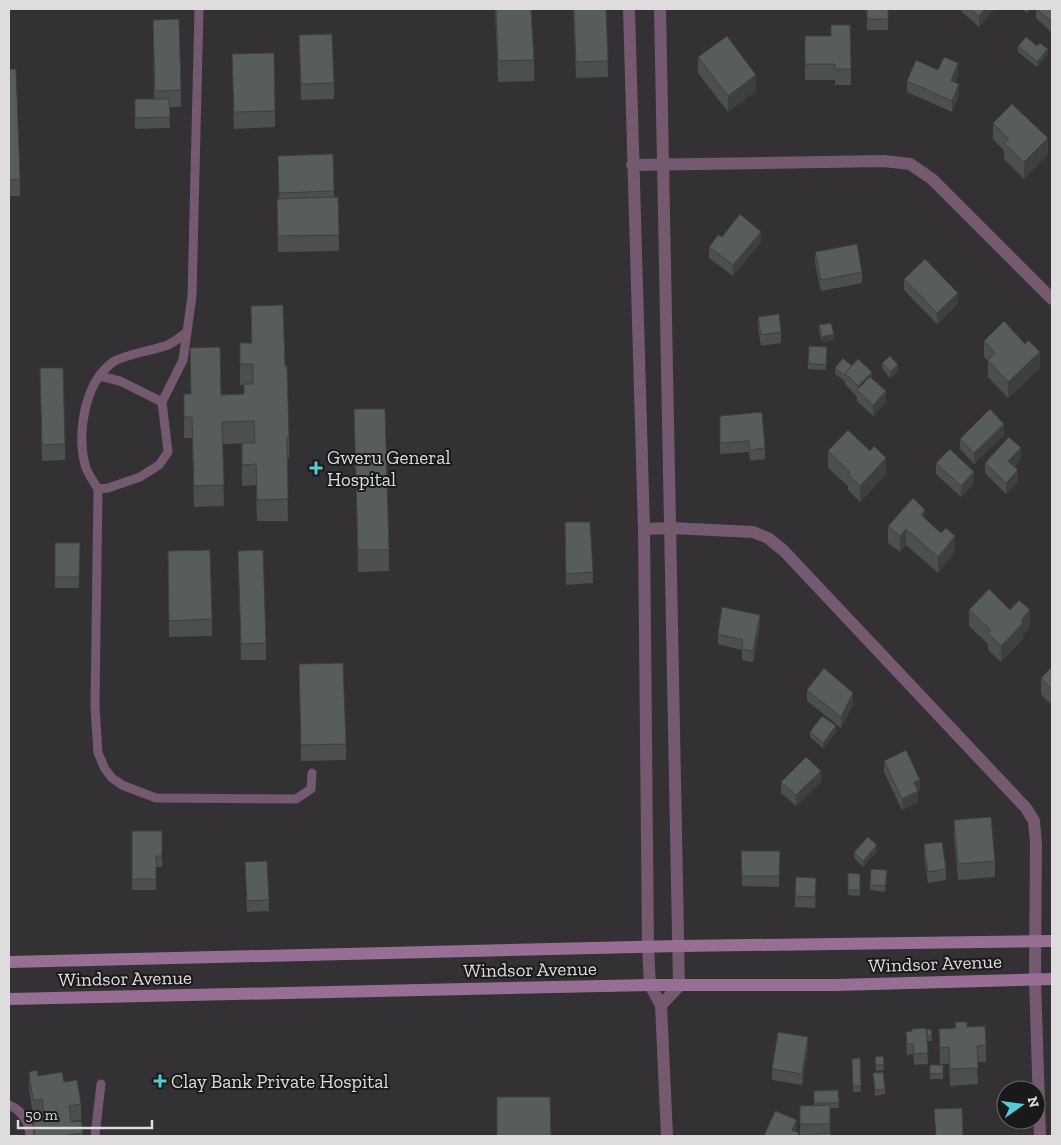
<svg xmlns="http://www.w3.org/2000/svg" width="1061" height="1145" font-family="'Zilla Slab',serif">
<style>
.lines{fill:none;stroke-linecap:round;stroke-linejoin:round}
.lane{stroke:#745971;stroke-width:9}
.street{stroke:#745971;stroke-width:12}
.secondary{stroke:#986f94;stroke-width:12}
.wall{fill:#4b4f4f}
.shaded-wall{fill:#3d4040}
.building{fill:#575c5c;stroke:#3d4040}
.poi-dot{fill:#52ccd6;stroke:#1a191a;stroke-width:2}
.labels{text-anchor:middle;stroke-width:4;stroke-linejoin:round;paint-order:stroke}
.poi-label{font-size:19px;fill:#dedcdd;stroke:#1a191a;text-anchor:start}
.street-label{font-size:19px;fill:#dedcdd;stroke:#1a191a}
</style>
<rect width="100%" height="100%" fill="#333133"/>
<g class="lines">
<!-- lane -->
<path class="lane" d="M199,9L192,296L187,332C181,336 175,342 168,345C155,350 123,355 113,362C84,383 77,433 85,465C87,473 94,482 98,489L95,706L98,753L105,769L112,778L122,785L156,798L296,799L311,789L312,773
M99,376L120,381L162,402
M98,489L108,488L140,477L159,465L168,452L162,402L183,360L187,332
M9,1105C23,1111 29,1122 30,1136
M95,1136L101,1084"/>
<!-- street -->
<path class="street" d="M629,9L644,529L648,947L650,985L661,1005L667,1136
M660,9L679,986L661,1005
M632,165L884,161L910,164L932,179L1052,299
M644,529L671,528L753,532L768,538L784,551L1026,808L1034,821L1036,843L1035,979L1040,1136"/>
<!-- secondary -->
<path class="secondary" d="M9,962L679,946L1052,941
M9,999L650,985H836L1052,979"/>
</g>
<!-- wall -->
<path class="wall" d="M495,9H531L534,60V81L498,82Z
M573,9H606L608,77L576,78Z
M867,9H888V30H867Z
M962,9H994L979,27L962,12Z
M1022,9H1030L1027,13Z
M1036,9H1052V33L1036,18Z
M153,20L181,90V107H169L170,128L135,129V99H154Z
M850,25L851,85H835V80H805V36H831Z
M299,35L334,83V99L301,100Z
M1018,46L1048,54L1037,67L1018,52Z
M232,54L275,111V127L234,129Z
M698,57L756,91L728,112L698,73Z
M9,69L20,179V196H9Z
M938,70L958,74L955,82L959,95L952,112L907,92V81Z
M993,123L1048,154L1024,179L1004,159V151L993,139Z
M333,154L334,197L339,235V251L278,252L277,215V199H279L278,156Z
M722,237L761,242L733,276L709,258V247Z
M815,252L862,272V283L821,291L815,263Z
M904,279L958,304L937,324L904,290Z
M251,306L285,366L289,437V458H287L288,521H257L256,485L242,486V443H254L222,444L224,506L194,507L192,438H184V394H191L190,348L221,395L244,394V385H240V343H251Z
M758,317L781,332V343L761,346L758,328Z
M819,325L834,340L822,342L819,331Z
M984,341L1040,368L1008,398L988,377V361L984,357Z
M827,353L826,370L808,369V363Z
M882,363L898,371L890,378L882,368Z
M852,366L872,378L886,402L873,416L857,401V397L845,384V381L835,374V368Z
M40,368L65,444V460L42,461Z
M354,409L389,550V571L358,572Z
M720,416L765,448V459L750,461L749,452L720,454Z
M1004,435L974,464L960,449V439Z
M828,451L886,474L860,502L848,490V486L828,468Z
M1021,459L1014,467L1018,481L1006,494L985,473V463Z
M936,463L974,483L961,497L936,474Z
M925,519L941,533L955,552L938,573L906,545L900,552L888,543V526Z
M565,522L593,572V583L566,585Z
M55,543H80L79,588H55Z
M168,551L212,619V636L169,637Z
M238,551L266,643V660H241Z
M969,610H1010L1030,627L1023,634V639L1001,662L988,650V644L969,626Z
M760,626L753,662L742,660V650L718,644V634Z
M299,664L346,744V760L301,761Z
M1052,667V705L1041,695V678Z
M807,690L853,704L841,728L807,701Z
M810,732H836L823,748L810,737Z
M884,761L920,790L918,791V802L902,810L884,772Z
M781,782H821L796,806L781,793Z
M954,820L995,861V877L958,880L954,837Z
M132,831H162V867H156V890H132Z
M924,844L946,869V880L928,883L924,855Z
M741,851H780L779,887L742,886Z
M877,851L863,867L854,858V852Z
M245,862L269,900V911L247,912Z
M848,873L860,874V896L848,895Z
M887,876L885,892L870,890V885Z
M816,889L815,908L795,907V896Z
M967,1027L986,1045V1062H977L978,1084L950,1086L949,1064H940L939,1029Z
M906,1032H927L932,1035V1041H927L928,1064L914,1065L913,1054L907,1055Z
M808,1048L802,1085L772,1080V1069Z
M875,1057L884,1065V1070L876,1071Z
M860,1058L861,1092H853L852,1059Z
M930,1065H943V1079H930Z
M29,1072L38,1076L64,1082L81,1104V1120L71,1121L83,1133V1136H33V1122L43,1121L42,1115L33,1116L29,1088Z
M873,1073L885,1089V1094L875,1096Z
M838,1090L839,1108H830V1136L813,1135H800V1106H814V1091Z"/>
<!-- shaded-wall -->
<path class="shaded-wall" d="M985,9H994L979,27V16Z
M1048,49V54L1037,67V62Z
M958,63V74L951,91V81Z
M756,75V91L728,112V96Z
M959,84V95L952,112V101Z
M1048,138V154L1024,179V162Z
M761,232V242L733,276V265Z
M958,293V304L937,324V313Z
M834,334V340L822,342V337Z
M1040,352V368L1008,398V382Z
M898,365V371L890,378V372Z
M872,372V383L858,391V386Z
M886,391V402L873,416V405Z
M1004,424V435L974,464V453Z
M1021,448V459L1008,472V461Z
M886,458V474L860,502V486Z
M1018,470V481L1006,494V483Z
M974,472V483L961,497V486Z
M925,510V526L921,515Z
M906,529V545L900,552V536Z
M955,536V552L938,573V557Z
M1030,610V627L1023,634V639L1001,662V646L1021,620Z
M760,615V626L753,662V651Z
M853,693V704L841,728V717Z
M836,726V732L823,748V743Z
M821,771V782L796,806V795Z
M920,780V790L918,791V802L902,810V799L914,782Z
M877,845V851L863,867V861Z
M808,1037V1048L802,1085V1074Z
M797,1120V1130L794,1136L792,1130Z"/>
<!-- building -->
<path class="building" d="M496,9H531L534,60L498,61Z
M574,9H606L608,61L576,62Z
M867,9H888V19H867Z
M970,9H985L979,16Z
M1037,9H1052V22Z
M179,19L181,90L155,91L153,20Z
M831,25H850L851,69H835V64H805V36H831Z
M332,34L334,83L301,84L299,35Z
M727,36L756,75L728,96L698,57Z
M1026,37L1037,46L1040,43L1048,49L1037,62L1018,46Z
M274,53L275,111L234,112L232,54Z
M944,57L958,63L951,81L959,84L952,101L907,81L916,60L938,70Z
M9,69H16L20,179L9,180Z
M135,99H169L170,117L135,118Z
M1012,104L1048,138L1024,162L1004,143L1009,139L993,123Z
M333,154L334,191L279,193L278,156Z
M338,197L339,235L278,236L277,199Z
M740,214L761,232L733,265L709,247L718,235L722,237Z
M857,244L862,272L821,280L815,252Z
M925,259L958,293L937,313L904,279Z
M283,305L285,366H287L289,437H287L288,499L257,500L256,464L242,465V443H255L254,421L222,422L224,485L194,486L192,417H184V394H191L190,348L220,347L221,395L244,394V384H253V364H240V343H252L251,306Z
M779,314L781,332L761,335L758,317Z
M1004,321L1025,344L1028,340L1040,352L1008,382L988,360L995,353L984,341Z
M831,323L834,334L822,337L819,325Z
M809,346L827,347L826,365L808,363Z
M890,356L898,365L890,372L882,363Z
M843,358L852,366L845,373V376L835,368Z
M858,359L872,372L858,386L845,373Z
M40,368H63L65,444L42,445Z
M870,377L886,391L873,405L857,390Z
M354,409H385L389,550H358Z
M990,409L1004,424L974,453L960,439Z
M762,412L765,448L750,450L749,441L720,443V416Z
M848,430L870,451L874,446L886,458L860,486L848,474L850,472L828,451Z
M1009,437L1021,448L1008,461L1018,470L1006,483L985,463Z
M950,449L974,472L961,486L936,463Z
M913,498L925,510L921,515L941,533L946,528L955,536L938,557L906,529L900,536L888,526Z
M565,522H590L593,572L566,574Z
M55,543H80L79,577H55Z
M210,550L212,619L169,621L168,551Z
M263,550L266,643L241,644L238,551Z
M989,589L1010,610L1019,600L1030,610L1021,620L1023,623L1001,646L988,633L991,630L969,610Z
M722,607L760,615L753,651L742,649L743,640L718,634Z
M343,663L346,744L301,745L299,664Z
M1052,667V689L1041,678Z
M824,668L853,693L841,717L807,690Z
M822,716L836,726L823,743L810,732Z
M906,750L920,780L914,782L918,791L902,799L884,761Z
M806,757L821,771L796,795L781,782Z
M991,817L995,861L958,864L954,820Z
M132,831H162V856H156V879H132Z
M868,837L877,845L863,861L854,852Z
M942,842L946,869L928,872L924,844Z
M741,851H780L779,876H742Z
M267,861L269,900L247,901L245,862Z
M871,869L887,870L885,886L870,885Z
M848,873L860,874V890H848Z
M796,877L816,878L815,897L795,896Z
M955,1022H967V1027L985,1026L986,1045L977,1046L978,1068L950,1069L949,1047L940,1048L939,1029L956,1028Z
M926,1028L928,1053L914,1054L913,1044H907L906,1032L912,1031V1029Z
M931,1029L932,1035L927,1036V1030Z
M778,1032L808,1037L802,1074L772,1069Z
M883,1056L884,1065H876L875,1057Z
M860,1058L861,1086H853L852,1059Z
M930,1065H943V1073L930,1074Z
M37,1070L38,1076L62,1072L64,1082L77,1080L81,1104L69,1106L71,1122L81,1121L83,1133L61,1136H35L33,1122L45,1120L42,1099L33,1100L29,1072Z
M883,1072L885,1089L875,1090L873,1073Z
M838,1090L839,1103H814V1091Z
M497,1097H550L551,1136H497Z
M830,1105V1124H800V1106Z
M962,1108L963,1136H936L934,1109Z
M775,1111L797,1120L792,1130L799,1133L797,1136H764Z
M830,1133V1136H813V1134Z"/>
<!-- markers -->
<g class="poi-dot">
<path d="M313.5 460.5h5v5h5v5h-5v5h-5v-5h-5v-5h5z"/>
<path d="M157.5 1073.5h5v5h5v5h-5v5h-5v-5h-5v-5h5z"/>
</g>
<g class="labels">
<!-- poi labels -->
<g class="poi-label">
<text x="327" y="464">Gweru General<tspan x="327" dy="22">Hospital</tspan></text>
<text x="171" y="1088">Clay Bank Private Hospital</text>
</g>
<!-- street labels -->
<g class="street-label">
<text transform="translate(935 963) rotate(-2)" y="7">Windsor Avenue</text>
<text transform="translate(530 969) rotate(-1)" y="7">Windsor Avenue</text>
<text transform="translate(125 978) rotate(-1)" y="7">Windsor Avenue</text>
</g>
</g>
<!-- border -->
<rect width="1061" height="1145" fill="none" stroke="#dedcdd" stroke-width="20"/>
<!-- north arrow -->
<g transform="translate(1021 1105) rotate(76)"><circle r="24" fill="#1a191a" stroke="#686768"/>
<path d="M0-4L9 19L0 12L-9 19Z" fill="#52ccd6"/>
<text y="-8" font-size="14" font-weight="bold" text-anchor="middle" fill="#dedcdd">N</text>
</g>
<!-- scale -->
<path d="M18 1120v8h134v-8" fill="none" stroke="#dedcdd" stroke-width="2.5"/>
<text x="25" y="1120" font-size="15" fill="#dedcdd" stroke="#1a191a" stroke-width="4" paint-order="stroke">50 m</text>
</svg>
